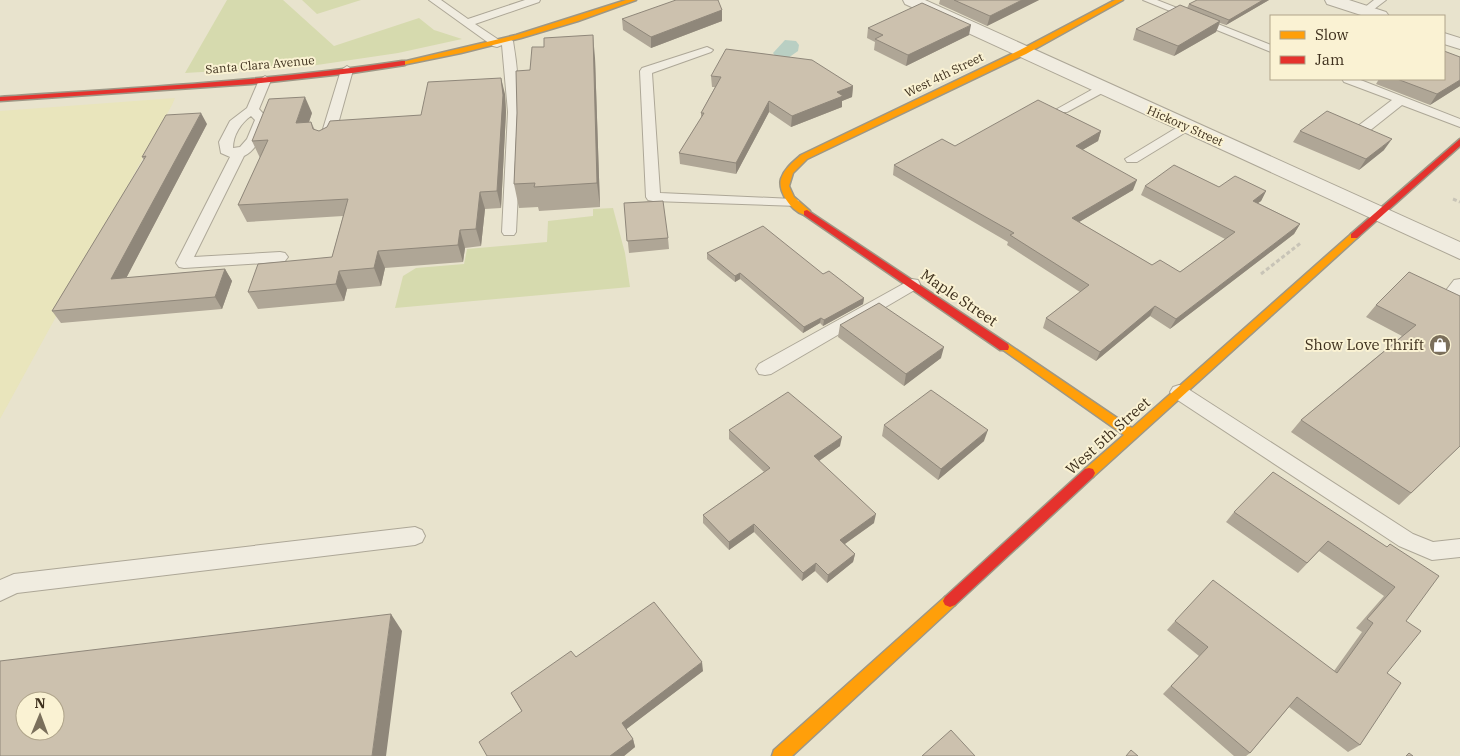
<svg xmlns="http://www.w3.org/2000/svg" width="1460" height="756" font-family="'IBM Plex Serif',serif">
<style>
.farmland{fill:#e9e5bc}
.green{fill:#d6daae}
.water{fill:#b9cfc3}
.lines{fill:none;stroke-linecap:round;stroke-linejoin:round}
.lane-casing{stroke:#ada797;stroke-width:2}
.street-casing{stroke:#ada797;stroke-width:2}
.slow-casing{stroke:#9d9786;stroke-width:3}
.jam-casing{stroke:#9d9786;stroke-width:3}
.path{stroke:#c8c4b7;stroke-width:3;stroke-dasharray:4 2.5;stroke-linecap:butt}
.lane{fill:#f0ece0;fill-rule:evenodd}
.street{fill:#f0ece0;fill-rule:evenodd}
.slow{fill:#ff9f0a;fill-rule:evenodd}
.jam{fill:#e5322d;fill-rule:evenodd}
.wall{fill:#afa696}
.shaded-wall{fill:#8f877a}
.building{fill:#ccc1ae;stroke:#8f877a;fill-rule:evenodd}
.labels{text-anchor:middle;stroke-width:4;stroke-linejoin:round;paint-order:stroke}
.far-street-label{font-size:12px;fill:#3e301d;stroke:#faf2d3}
.street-label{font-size:15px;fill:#3e301d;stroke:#faf2d3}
.poi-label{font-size:15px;fill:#3e301d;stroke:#faf2d3;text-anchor:end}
</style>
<rect width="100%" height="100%" fill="#e8e3cd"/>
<!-- farmland -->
<path class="farmland" d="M175,98L172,105L0,419V111Z"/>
<!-- green -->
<path class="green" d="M227,0H283L334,46L419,18L434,30L462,39L398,53L317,65L185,73Z
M302,0H361L317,14Z
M613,208L625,253L630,287L395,308L403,276L416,268L464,264L467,249L547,242L548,221L593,216V209Z"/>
<!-- water -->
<path class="water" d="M785,40L796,41L799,45L798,51L788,58L776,57L773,53Z"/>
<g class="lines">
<!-- lane casing -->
<g class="lane-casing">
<path id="lane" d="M429,0H441L468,19L525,0H540L539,2L475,24L502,42L503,39L507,38L513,41C524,105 519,168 516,232L514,235H504L502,232L508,112L502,45L497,47L493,46Z
M1143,0H1157L1271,45V52Z
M1374,0H1386L1369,13H1361L1360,11Z
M707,47L713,50L711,52L652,73L660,193L793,199L798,200L800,203L798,206L653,201L648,200L646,197L640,71L642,68Z
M347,66L353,70L333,142L326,146L321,145L319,142L341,70Z
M265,76L271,80L259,109L268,119C263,133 258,149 244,156L194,257L280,252L285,253L288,257L285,261L280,262L184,268L179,267L176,263L230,157L221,153L219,142L230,121L247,108L259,80ZM251,116L255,120L247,139L240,147L233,148C233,135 241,123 251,116Z
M1342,79H1358L1460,119V127L1402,105L1368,132H1358L1357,129L1358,126L1392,100L1344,82Z
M1102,84L1108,88L1106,91L1067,112H1059L1057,109Z
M1186,122L1192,126L1191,129L1137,162H1127L1125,159Z
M912,279L918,280L920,284L918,288L771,374L765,375L759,374L756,369L759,364Z
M1460,279V302L1446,297L1444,293L1454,280Z
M1179,385L1185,387L1413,534L1433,542L1460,539V557L1432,560L1399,546L1173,397L1170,392L1173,387Z
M415,527L422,530L425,536L422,542L415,545L17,593L0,601V580L14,574Z"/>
</g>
<!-- street casing -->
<g class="street-casing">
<path id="street" d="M903,0H925L1460,242V259L905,4Z
M1325,0H1349L1386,12L1389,16H1364L1327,4Z
M1444,33L1460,38V49L1444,44Z"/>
</g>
<!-- slow casing -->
<g class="slow-casing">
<path id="slow" d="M626,0H636L578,21L521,38L461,53L402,65L398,63L516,35Z
M1115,0H1123L1026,54L807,159L793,173L789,186L794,197L810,211V215C796,218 777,193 781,179C784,169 793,162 801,155L1020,50Z
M1354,233L1359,236L1357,238L1093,477L1089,478L1085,477L1083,473L1085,469L1124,435L999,347L1000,344H1008L1132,428L1351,234Z
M950,595L955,597L957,601L955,605L792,756H772L774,750L945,597Z"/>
</g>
<!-- jam casing -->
<g class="jam-casing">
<path id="jam" d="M402,61H405V65L352,73L252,84L0,101V97C135,88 269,81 402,61Z
M1460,139V146L1357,238H1351V234Z
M807,210L1008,344L1009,347L1008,350H1000L804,215V211Z
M1089,468L1093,469L1095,473L1093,477L955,605L950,607L945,605L943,601L945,597L1085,469Z"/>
</g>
<!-- path -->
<path class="path" d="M1453,199L1460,202
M1261,274L1302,242"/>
<!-- lane -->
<use href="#lane" class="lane"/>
<!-- street -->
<use href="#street" class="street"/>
<!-- slow -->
<use href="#slow" class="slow"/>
<!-- jam -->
<use href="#jam" class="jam"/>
</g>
<!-- wall -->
<path class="wall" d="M940,0H1039L987,26L939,4Z
M1269,0L1226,25L1220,23L1216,32L1174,56L1133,40L1136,29L1187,8L1189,4Z
M722,10V21L651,48L623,30L622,19Z
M868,28L969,35L906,66L874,50L875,42L867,38Z
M1460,57V86L1430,105L1376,84L1379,79H1444Z
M595,58L600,207L539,211L538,207L519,208L514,184L517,113L530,70Z
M711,76L853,86L852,97L842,101V107L791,127L769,112L736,174L680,164L679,153L701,118V113L715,87H712Z
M505,94L506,112L501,208L485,209L481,246L465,248L463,262L385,268L381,286L347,289L344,301L258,309L248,292L332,257L343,216L247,222L238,205L260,158L252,141L312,113L309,122H311L315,130L319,131L327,127L421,115Z
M207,124L126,278L225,269L232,281L222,309L61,323L52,311L144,160L142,157Z
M1101,131L1098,141L1082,150L1133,190L1079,222L1152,265L1180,272L1225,239L1141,195L1145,186L1219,187L1266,191L1261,201L1258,203L1300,224L1294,234L1170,329L1150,316L1096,361L1043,328L1046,318L1080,292L1007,245L1008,242L893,175L894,165L955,146Z
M1300,131L1384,150L1359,170L1293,142Z
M624,203L668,238L669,249L629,253Z
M707,253L823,274L864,298L863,304L823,326L820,323L803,333L740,279L735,282L707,259Z
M1460,296V446L1399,505L1291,432L1301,420L1402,336L1366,317L1376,305Z
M840,325L941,358L904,386L838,337Z
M884,425L984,441L938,480L882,436Z
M729,430L840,446L819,461L874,523L845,544L855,554L853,562L827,583L815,571L802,581L754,532L729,550L703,523V515L764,472L729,439Z
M1234,512L1387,547L1390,544L1406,621L1387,673L1360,745L1348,752L1289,707L1250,753L1246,756H1234L1163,694L1199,656L1167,630L1175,621L1334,671L1362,632L1356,628L1384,596L1319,551L1298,573L1226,522Z
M576,657L703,671L626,729L633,739L635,747L624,756H487L522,712L511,693Z"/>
<!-- shaded-wall -->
<path class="shaded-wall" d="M1022,0H1039L987,26L990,16Z
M1263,0H1269L1226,25L1229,20Z
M722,10V21L651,48V37Z
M1220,21L1216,32L1174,56L1178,46Z
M971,25L969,35L906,66L908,55Z
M593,35L595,58L600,207L597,183Z
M501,78L505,94L506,112L501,208L497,191Z
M1460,80V86L1430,105L1437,94Z
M853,86L852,97L842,101V107L791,127L792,116L837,92Z
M305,97L312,113L303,139L296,123Z
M769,101V112L736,174V163Z
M201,113L207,124L120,290L111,279Z
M1101,131L1098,141L1072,156L1076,146Z
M1392,139L1384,150L1359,170L1366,159Z
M1137,180L1133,190L1069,228L1072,218Z
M1266,191L1261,201L1248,210L1253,201Z
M480,192L485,209L481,246L476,229Z
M1300,224L1294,234L1170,329L1176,319Z
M460,230L465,248L463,262L458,245Z
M378,251L385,268L381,286L374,268Z
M225,269L232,281L222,309L215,297Z
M339,271L347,289L344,301L336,284Z
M740,273V279L735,282V276Z
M864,298L863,304L823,326L824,320Z
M1155,306L1150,316L1096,361L1100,352Z
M821,318L820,323L803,333L804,327Z
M944,347L941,358L904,386L906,374Z
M988,430L984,441L938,480L941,469Z
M842,437L840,446L813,465L814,456Z
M876,514L874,523L839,548L840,540Z
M754,524V532L729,550V542Z
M855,554L853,562L827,583L828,575Z
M816,563L815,571L802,581L803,573Z
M391,614L402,631L386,756H372Z
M702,662L703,671L624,731L622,723Z
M633,739L635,747L624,756H610Z"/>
<!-- building -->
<path class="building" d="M676,0H718L722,10L651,37L622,19Z
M954,0H1022L990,16Z
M1197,0H1263L1229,20L1189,4Z
M922,3L971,25L908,55L875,39L883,35L868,28Z
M1180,5L1220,21L1178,46L1136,29Z
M593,35L597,183L534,187L535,183L514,184L517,113L516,71L530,70L532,47H544V38Z
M726,49L812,60L853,86L837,92L843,96L792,116L769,101L736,163L679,153L704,113H701L721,77L711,76Z
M1444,51L1460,57V80L1437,94L1397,79H1444Z
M501,78L503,95L497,191L480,192L476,229L460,230L458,245L378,251L374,268L339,271L336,284L248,292L258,264L332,257L348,199L238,205L268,140L252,141L269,99L305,97L296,123L311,122L313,129L319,131L327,127L330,121L421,115L428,82Z
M1038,100L1101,131L1076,146L1137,180L1072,218L1152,265L1160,260L1180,272L1235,232L1145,186L1174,165L1219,187L1235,176L1266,191L1253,201L1300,224L1176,319L1155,306L1100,352L1046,318L1089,285L1010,235L1014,233L894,165L942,139L955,146Z
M1327,111L1392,139L1366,159L1300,131Z
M201,113L111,279L225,269L215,297L52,311L146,156L142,157L166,115Z
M663,201L668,238L627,241L624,203Z
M763,226L823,274L829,271L864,298L824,320L821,318L804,327L740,273L735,276L707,253Z
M1409,272L1460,296V446L1411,493L1301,420L1416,325L1376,305Z
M879,303L944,347L906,374L840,325Z
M931,390L988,430L941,469L884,425Z
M788,392L842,437L814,456L876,514L840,540L855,554L828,575L816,563L803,573L754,524L729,542L703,515L770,468L729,430Z
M1273,472L1387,547L1390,544L1439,576L1406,621L1421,631L1387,673L1401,683L1360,745L1297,697L1250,753L1171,686L1208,647L1175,621L1213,580L1337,673L1373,623L1367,619L1395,587L1328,541L1307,563L1234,512Z
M654,602L702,662L622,723L633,739L610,756H487L479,742L522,711L511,693L571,651L576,657Z
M391,614L372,756H0V661ZM25,701H55V731H25Z
M951,730L975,756H922Z
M1131,750L1138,756H1126Z
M1409,753L1413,756H1406Z"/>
<!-- icons -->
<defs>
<g id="shop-disc" transform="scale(1.125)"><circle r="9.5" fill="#7a6f5b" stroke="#faf2d3"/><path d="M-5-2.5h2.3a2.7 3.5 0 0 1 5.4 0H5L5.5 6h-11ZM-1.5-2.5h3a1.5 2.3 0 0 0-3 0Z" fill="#fff"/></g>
</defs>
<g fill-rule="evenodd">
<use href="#shop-disc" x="1440" y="345"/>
</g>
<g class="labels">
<!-- far-street labels -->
<g class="far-street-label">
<text transform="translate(260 65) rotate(-5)" y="4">Santa Clara Avenue</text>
<text transform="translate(944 75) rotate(-26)" y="4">West 4th Street</text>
<text transform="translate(1185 126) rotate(24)" y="4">Hickory Street</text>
</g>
<!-- street labels -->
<g class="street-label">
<text transform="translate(959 298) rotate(34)" y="5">Maple Street</text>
<text transform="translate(1108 436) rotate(-42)" y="5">West 5th Street</text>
</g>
<!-- poi labels -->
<g class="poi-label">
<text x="1424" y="350">Show Love Thrift</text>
</g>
</g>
<!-- legend -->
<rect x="1270" y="15" width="175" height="65" fill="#faf2d3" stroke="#afa48a"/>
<rect x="1280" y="31" width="25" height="8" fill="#ff9f0a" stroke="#afa48a"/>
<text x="1315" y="40" font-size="15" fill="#3e301d">Slow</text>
<rect x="1280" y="56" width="25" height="8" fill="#e5322d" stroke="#afa48a"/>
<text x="1315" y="65" font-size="15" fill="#3e301d">Jam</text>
<!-- north arrow -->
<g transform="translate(40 716) rotate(1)"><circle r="24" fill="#faf2d3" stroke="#afa48a"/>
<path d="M0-4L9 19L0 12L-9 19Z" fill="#7a6f5b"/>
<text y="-8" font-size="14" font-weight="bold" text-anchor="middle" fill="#3e301d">N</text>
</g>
</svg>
